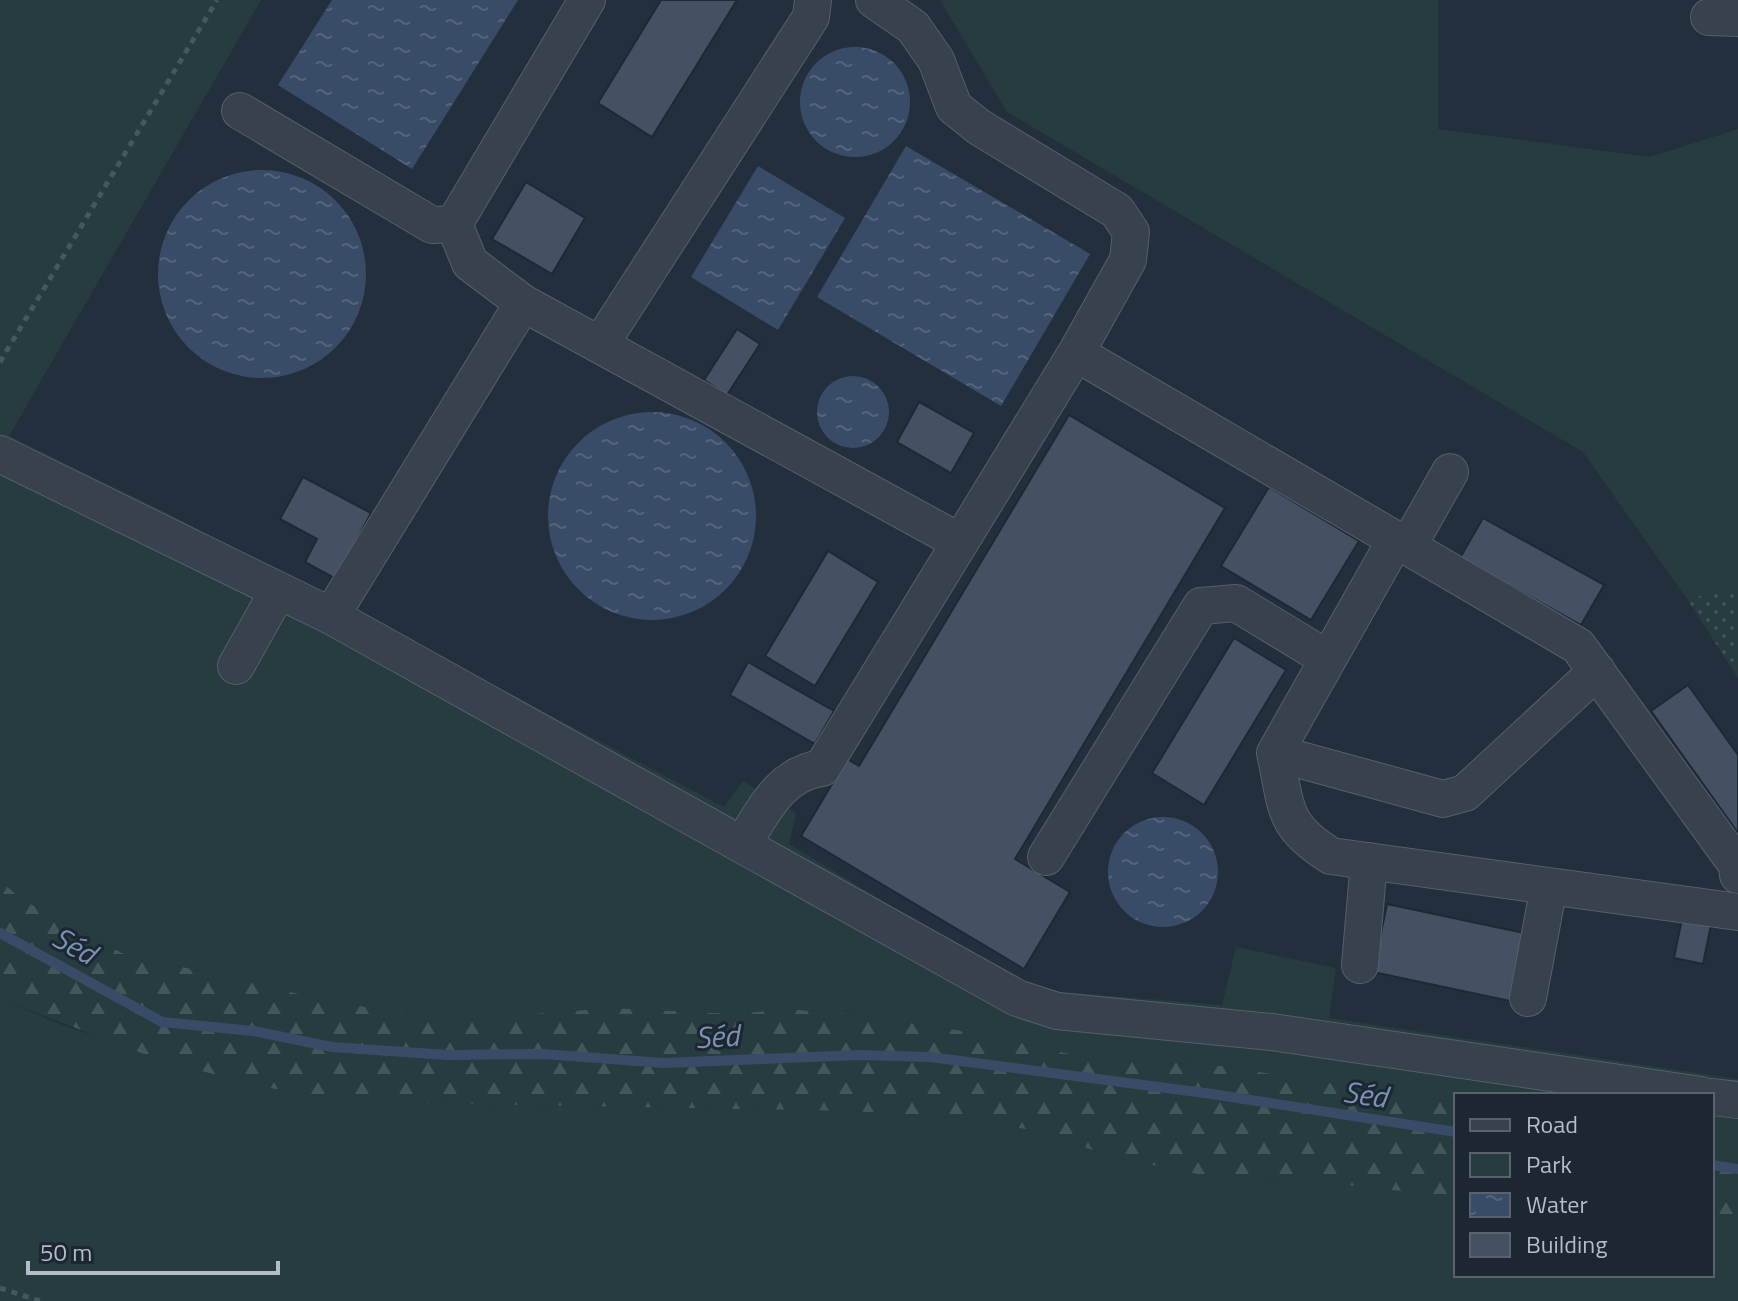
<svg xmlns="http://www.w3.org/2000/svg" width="1738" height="1301" font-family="'Titillium Web',sans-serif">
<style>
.green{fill:#263c3f}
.forest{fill:url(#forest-firs)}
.garden{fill:url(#garden-dots)}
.water{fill:url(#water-ripples)}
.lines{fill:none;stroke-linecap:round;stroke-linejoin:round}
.stream{stroke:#394c67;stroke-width:10}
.building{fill:#455162;stroke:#1f2835;stroke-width:2}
.minor-casing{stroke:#565f6c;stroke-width:38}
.path{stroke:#44595c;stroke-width:5;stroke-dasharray:6 6;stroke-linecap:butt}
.minor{stroke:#38414e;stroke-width:36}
.labels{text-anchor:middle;stroke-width:6;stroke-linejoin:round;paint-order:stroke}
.water-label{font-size:30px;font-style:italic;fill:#7c92b1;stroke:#1d2633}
</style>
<defs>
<pattern id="forest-firs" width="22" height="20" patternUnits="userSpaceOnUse" patternTransform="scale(2)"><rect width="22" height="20" fill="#263c3f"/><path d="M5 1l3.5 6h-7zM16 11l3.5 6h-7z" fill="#435659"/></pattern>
<pattern id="garden-dots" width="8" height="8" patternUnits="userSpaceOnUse" patternTransform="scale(2)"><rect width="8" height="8" fill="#263c3f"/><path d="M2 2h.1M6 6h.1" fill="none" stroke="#435659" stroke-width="1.8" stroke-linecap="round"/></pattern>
<pattern id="water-ripples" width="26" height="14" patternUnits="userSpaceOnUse" patternTransform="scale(2)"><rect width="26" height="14" fill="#394c67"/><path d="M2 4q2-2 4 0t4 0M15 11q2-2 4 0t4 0" fill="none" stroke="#53647b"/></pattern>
</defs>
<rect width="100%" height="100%" fill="#242f3e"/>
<!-- green -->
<path class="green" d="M0,0H261L9,436L167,513L724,807L743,781L796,813L789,844L1028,989L1222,1005L1236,947L1336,968L1329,1018L1738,1079V1141L1712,1134V1095H1456V1103L1214,1065L1087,1058L982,1034L858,1015L787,1009L735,1014L612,1008L441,1021L316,998L122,953L21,899L0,880Z
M940,0H1438V129L1650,157L1738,129V588L1687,599L1583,452L1007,112Z
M0,999L67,1027L269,1088L364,1102L852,1111L975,1119L1045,1133L1112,1157L1233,1181L1301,1180L1434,1193L1456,1197V1275H1712V1232L1738,1236V1301H0Z"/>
<!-- forest -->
<path class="forest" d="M0,880L21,899L122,953L316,998L441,1021L612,1008L735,1014L787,1009L858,1015L982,1034L1087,1058L1214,1065L1456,1103V1197L1301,1180L1233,1181L1112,1157L1045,1133L975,1119L852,1111L364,1102L269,1088L162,1061L0,999Z
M1712,1134L1738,1141V1236L1712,1232Z"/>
<!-- garden -->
<path class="garden" d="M1738,588V678L1687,599Z"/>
<!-- water -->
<path class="water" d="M332,0H518L412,169L278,85Z
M800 102a55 55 0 1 1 110 0a55 55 0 1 1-110 0Z
M906,146L1090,254L1001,406L817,297Z
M758,166L845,218L778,330L691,277Z
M158 274a104 104 0 1 1 208 0a104 104 0 1 1-208 0Z
M817 412a36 36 0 1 1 72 0a36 36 0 1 1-72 0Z
M548 516a104 104 0 1 1 208 0a104 104 0 1 1-208 0Z
M1108 872a55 55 0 1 1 110 0a55 55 0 1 1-110 0Z"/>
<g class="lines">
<!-- stream -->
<path class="stream" d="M0,933L162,1022L253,1031L332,1047L447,1055L544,1054L663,1063L859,1055L930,1057L1212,1094L1456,1132
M1712,1165L1738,1169"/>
</g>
<!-- building -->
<path class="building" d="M661,0H737L652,137L598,103Z
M526,182L585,218L552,274L492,239Z
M737,329L760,344L727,395L704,380Z
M919,402L974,433L951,473L897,442Z
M1069,415L1225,508L1015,859L1070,892L1024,969L801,836L847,759L859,766Z
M303,477L371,513L336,579L305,562L317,539L280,519Z
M1269,487L1359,541L1311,620L1221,566Z
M1483,518L1604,585L1581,625L1460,558Z
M828,551L878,582L815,686L765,656Z
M1234,638L1286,670L1204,805L1152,773Z
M748,662L834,711L815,744L730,695Z
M1688,685L1738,755V833L1651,711Z
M1387,904L1524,933L1510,1001L1373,972Z
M1684,909L1713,915L1703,964L1674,958Z"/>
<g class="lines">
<!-- minor casing -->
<g class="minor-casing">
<path id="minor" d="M587,0L454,224L470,263L523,303L960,542
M874,0L913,27L936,60L954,107L979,127L1117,211L1131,232L1128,260L1076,353
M1709,17L1738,18
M240,111L432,225L454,224
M600,345L811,17L813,0
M0,454L331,616L1017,998L1057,1011L1272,1032L1701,1095
M1396,539L1275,753C1287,807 1281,825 1331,856L1738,912
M1408,546L1450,472
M331,616L523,303
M236,666L278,591
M1275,753L1443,799L1465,793L1597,671
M743,844C763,811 781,773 822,768L1076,353L1578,646L1737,865L1738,875
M1046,857L1201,606L1236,603L1328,659
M1360,965L1369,861
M1528,998L1549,886
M1712,1097L1738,1100"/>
</g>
<!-- path -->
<path class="path" d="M0,362L217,0
M0,1288L40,1301"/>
<!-- minor -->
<use href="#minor" class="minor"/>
</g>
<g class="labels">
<!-- water labels -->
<g class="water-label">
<text transform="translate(74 946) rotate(29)" y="10">Séd</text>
<text transform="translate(717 1037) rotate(-3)" y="10">Séd</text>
<text transform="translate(1365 1095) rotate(8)" y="10">Séd</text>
</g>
</g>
<!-- legend -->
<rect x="1454" y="1093" width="260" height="184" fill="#1d2633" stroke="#59626f" stroke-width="2"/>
<rect x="1470" y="1119" width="40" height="12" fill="#38414e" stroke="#59626f" stroke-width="2"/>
<text x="1526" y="1133" font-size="24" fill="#b4bcc9">Road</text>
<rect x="1470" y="1153" width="40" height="24" fill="#263c3f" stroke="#59626f" stroke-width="2"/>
<text x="1526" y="1173" font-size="24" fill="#b4bcc9">Park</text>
<rect x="1470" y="1193" width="40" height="24" fill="url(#water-ripples)" stroke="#59626f" stroke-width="2"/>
<text x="1526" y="1213" font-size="24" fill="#b4bcc9">Water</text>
<rect x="1470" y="1233" width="40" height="24" fill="#455162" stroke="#59626f" stroke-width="2"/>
<text x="1526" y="1253" font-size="24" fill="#b4bcc9">Building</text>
<!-- scale -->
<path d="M28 1261v12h250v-12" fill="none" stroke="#b4bcc9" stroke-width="4"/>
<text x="40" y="1261" font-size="24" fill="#b4bcc9" stroke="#1d2633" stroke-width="6" paint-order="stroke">50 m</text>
</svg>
